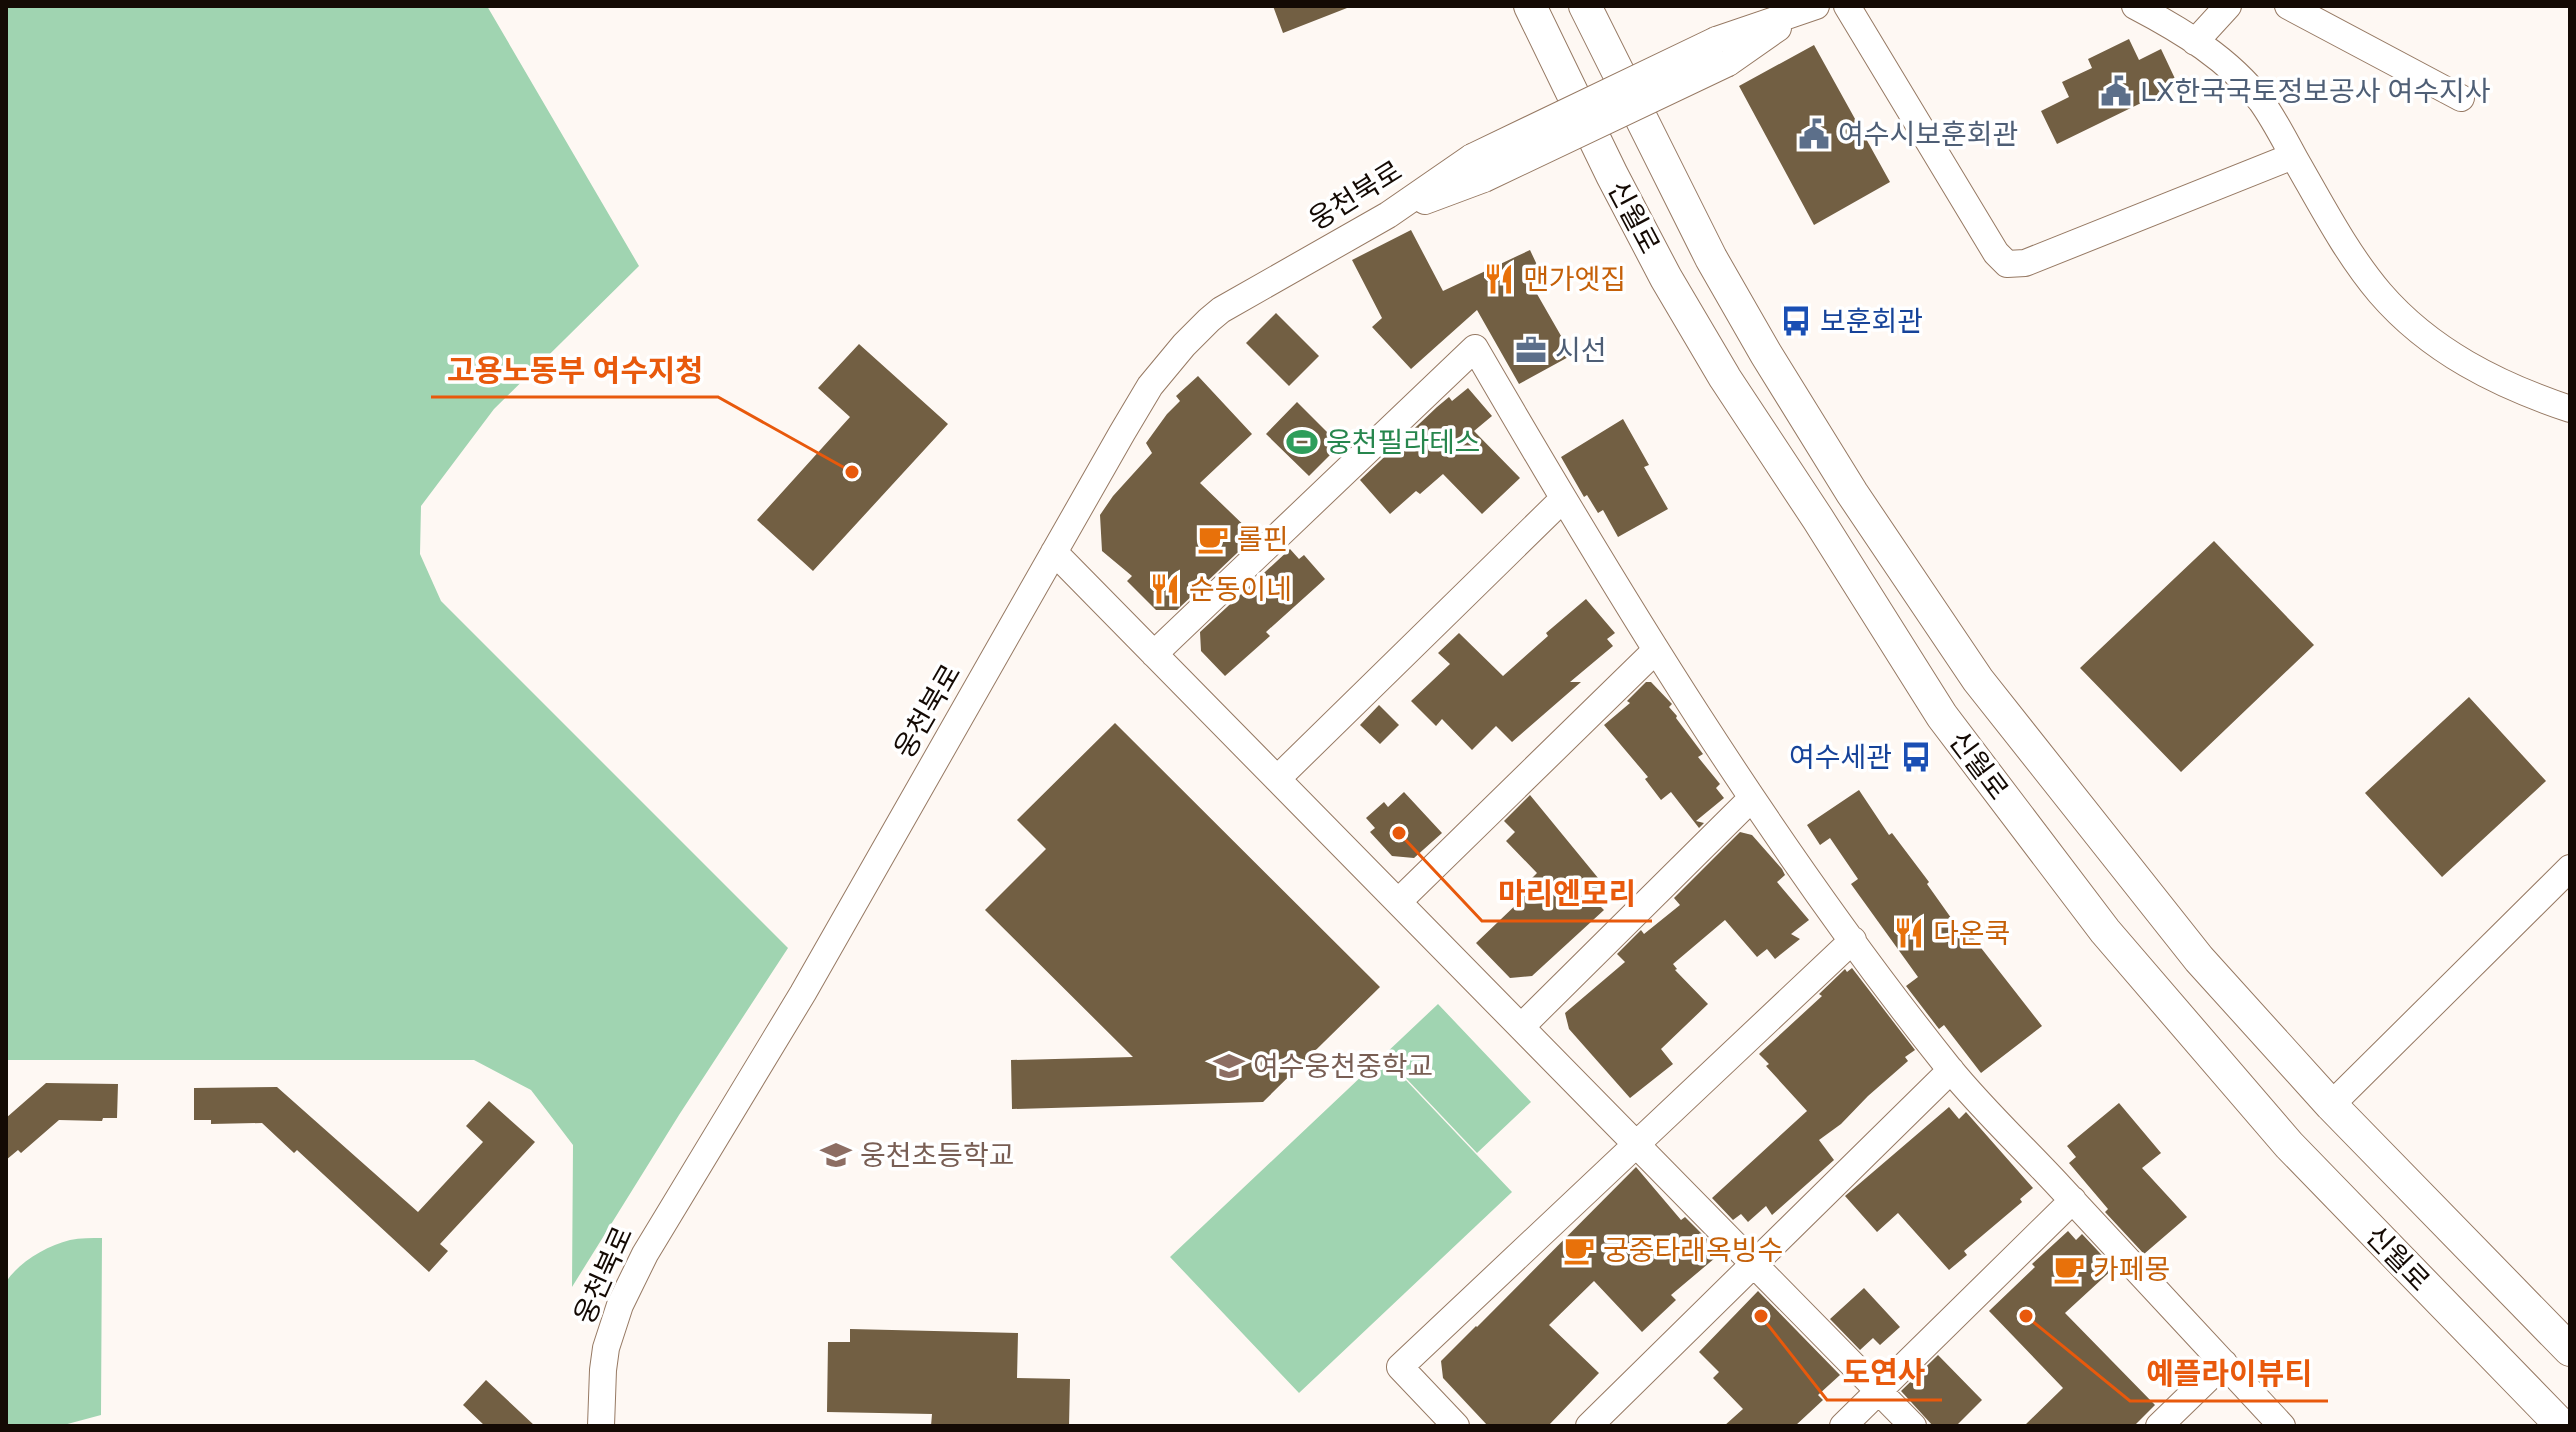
<svg xmlns="http://www.w3.org/2000/svg" width="2576" height="1432" font-family="'Golos Text','Noto Sans KR',sans-serif">
<style>
.green{fill:#a0d4b1}
.building{fill:#725f43}
.lines{fill:none;stroke-linecap:round;stroke-linejoin:round}
.minor-casing{stroke:#967963;stroke-width:28}
.tertiary-casing{stroke:#967963;stroke-width:34}
.minor{stroke:#fff;stroke-width:26}
.tertiary{stroke:#fff;stroke-width:32}
.minor-bridge-casing{stroke:#967963;stroke-width:28;stroke-linecap:butt}
.minor-bridge{stroke:#fff;stroke-width:26}
.labels{text-anchor:middle;stroke-width:7;stroke-linejoin:round;paint-order:stroke}
.service-label{font-size:28px;fill:#4e5e75;stroke:#fff;text-anchor:start}
.street-label{font-size:28px;fill:#140a04;stroke:#fff}
.food-label{font-size:28px;fill:#c56008;stroke:#fff;text-anchor:start}
.transit-label{font-size:28px;fill:#164399;stroke:#fff;text-anchor:start}
.leisure-label{font-size:28px;fill:#27864d;stroke:#fff;text-anchor:start}
.education-label{font-size:28px;fill:#785e54;stroke:#fff;text-anchor:start}
.leader{fill:none;stroke:#e8590c;stroke-width:3}
.callout-dot{fill:#e8590c;stroke:#fff;stroke-width:3}
.callout-label{font-size:30px;text-anchor:middle;font-weight:bold;fill:#e8590c;stroke:#fff;stroke-width:7;stroke-linejoin:round;paint-order:stroke}
</style>
<rect width="100%" height="100%" fill="#fef8f3"/>
<!-- green -->
<path class="green" d="M6,6H487L639,266L494,409L421,506L420,554L441,601L788,948L679,1115L572,1287L573,1145L531,1090L474,1060H6Z
M1438,1004L1531,1102L1477,1153L1384,1055Z
M1383,1056L1512,1192L1299,1393L1170,1257Z
M102,1238L101,1415L60,1426H6V1282C19,1262 46,1246 70,1240C80,1238 92,1238 102,1238Z"/>
<!-- building -->
<path class="building" d="M1273,6H1347V8L1283,33Z
M2129,39L2139,60L2161,49L2178,85L2057,144L2041,111L2069,97L2062,82L2092,68L2088,59Z
M1814,45L1890,182L1814,225L1739,86Z
M1411,230L1443,291L1530,250L1545,282L1533,287L1572,355L1519,384L1477,310L1411,369L1372,327L1382,318L1352,260Z
M1276,313L1319,356L1289,386L1246,343Z
M859,344L948,424L813,571L757,520L850,417L818,388Z
M1198,376L1252,434L1200,483L1255,536L1177,610H1156L1127,581L1132,576L1102,551L1100,515L1113,496L1152,453L1146,443L1167,414L1180,401L1176,396Z
M1468,388L1492,416L1474,431L1520,478L1482,514L1443,474L1420,494L1416,491L1390,514L1360,480L1437,407L1449,397L1452,401Z
M1297,402L1340,445L1309,476L1266,434Z
M1623,419L1649,465L1644,467L1668,509L1618,537L1603,510L1598,513L1587,495L1584,497L1561,457Z
M2214,541L2314,645L2181,772L2080,668Z
M1290,549L1299,559L1304,555L1325,579L1266,632L1270,636L1225,676L1201,651L1200,632Z
M1586,599L1615,633L1607,639L1613,646L1570,682H1581L1512,742L1496,726L1472,750L1442,719L1436,726L1411,701L1450,664L1438,653L1459,633L1503,676L1548,636L1546,633Z
M1646,682H1651L1672,704L1669,707L1677,716L1676,718L1703,754L1698,757L1720,784L1716,788L1724,798L1696,821L1704,823L1699,828L1671,792L1661,800L1645,779L1648,777L1604,725L1630,703L1627,701Z
M2469,697L2546,781L2442,877L2365,793Z
M1379,705L1399,725L1380,744L1360,725Z
M1115,723L1380,987L1263,1102L1012,1109L1011,1060L1133,1057L985,910L1046,849L1017,820Z
M1859,790L1889,835L1892,833L1929,882L1927,884L1966,939L1971,935L2042,1026L1981,1073L1944,1025L1939,1029L1906,986L1918,977L1851,884L1858,879L1830,838L1820,845L1807,825Z
M1404,792L1442,833L1414,858L1392,856L1370,832L1375,828L1366,818L1384,802L1388,807Z
M1530,795L1603,884L1590,896L1604,910L1532,976L1510,978L1476,943L1521,900L1516,894L1537,873L1506,841L1515,832L1504,821Z
M1740,832L1752,835L1782,869L1785,875L1777,882L1809,920L1791,934L1800,939L1775,959L1767,949L1757,957L1725,920L1673,964L1677,969L1675,970L1708,1004L1661,1049L1673,1064L1630,1098L1569,1029L1565,1013L1625,962L1617,954L1641,930L1644,934L1680,905L1674,898Z
M1852,968L1915,1050L1905,1057L1908,1061L1868,1096L1841,1124L1819,1140L1834,1160L1772,1215L1766,1206L1748,1222L1741,1214L1733,1220L1712,1198L1807,1111L1766,1066L1769,1064L1759,1054L1822,996L1819,994L1845,969L1847,972Z
M46,1083L118,1084L117,1118H103L102,1121L59,1120L21,1153L18,1150L6,1160V1118Z
M277,1087L418,1212L483,1142L466,1126L489,1101L535,1142L440,1244L448,1251L429,1272L297,1150L294,1153L262,1123L211,1124V1120H194V1088Z
M2119,1103L2161,1153L2142,1168L2187,1217L2144,1254L2105,1212L2108,1209L2069,1163L2076,1157L2067,1146Z
M1949,1107L1959,1119L1966,1112L2033,1188L2020,1199L2022,1202L1964,1251L1967,1255L1949,1270L1898,1213L1877,1232L1845,1196Z
M1636,1167L1681,1220L1685,1217L1709,1241L1704,1245L1715,1258L1671,1295L1676,1300L1642,1332L1594,1281L1549,1325L1599,1373L1548,1426H1488L1443,1378L1441,1361L1476,1326L1477,1327Z
M2068,1231L2076,1240L2082,1234L2114,1268L2065,1313L2155,1405L2134,1426H2024L2063,1388L1989,1311L2035,1267L2032,1264Z
M1864,1288L1900,1327L1880,1345L1873,1338L1860,1350L1830,1319Z
M1758,1291L1840,1375L1818,1395L1823,1400L1795,1426H1724L1743,1409L1713,1378L1719,1372L1699,1352Z
M850,1329L1018,1333L1017,1378L1070,1379L1069,1426H931L932,1414L827,1412L828,1342H850Z
M1938,1355L1982,1400L1956,1426H1933L1901,1391Z
M486,1380L535,1426H485L463,1405Z"/>
<g class="lines">
<!-- minor casing -->
<g class="minor-casing">
<path id="minor" d="M1847,6L1996,253L2007,264L2025,263L2293,156
M2135,6C2181,30 2229,59 2261,101C2274,119 2284,139 2295,159C2321,204 2346,253 2380,293C2430,351 2498,385 2570,409
M2288,6L2461,98
M1716,40L1816,6
M2195,42L2228,6
M1728,63L1778,28
M1425,201L1484,179
M1054,552L1913,1426
M1154,654L1475,348C1619,596 1769,843 1949,1068C1983,1110 2024,1148 2060,1187C2134,1267 2208,1346 2282,1426
M1277,779L1563,499
M1398,902L1655,651
M1521,1027L1752,798
M2331,1105L2570,868
M601,1426L603,1370L606,1348L620,1305L645,1254L803,993L1122,433L1150,386L1184,345L1209,320L1221,310L1388,215L1472,157
M1456,1426L1400,1367L1853,940
M1589,1426L1951,1070
M1843,1426L2073,1200
M2159,1426L2224,1363"/>
</g>
<!-- tertiary casing -->
<g class="tertiary-casing">
<path id="tertiary" d="M1530,6L1612,175L1666,278L1725,378L1818,519L1942,716L2105,931L2289,1145L2562,1426
M1585,6L1711,258L1766,354L1852,493L1978,680L2199,959L2331,1105L2570,1350"/>
</g>
<!-- minor -->
<use href="#minor" class="minor"/>
<!-- tertiary -->
<use href="#tertiary" class="tertiary"/>
<!-- minor-bridge casing -->
<g class="minor-bridge-casing">
<path id="minor-bridge" d="M1472,157L1716,40
M1484,179L1728,63"/>
</g>
<!-- minor-bridge -->
<use href="#minor-bridge" class="minor-bridge"/>
</g>
<!-- icons -->
<defs>
<g id="civic-bare" transform="scale(2.4)"><path d="M-.6-6.5H3V-4.5H.6V-3L4-1V1h2V6H-6V1h2V-1L-.6-3ZM-1.2 2.5V6h2.4V2.5Z" fill="#5c6f8a" stroke="#fff" stroke-width="2.5" paint-order="stroke"/></g>
<g id="restaurant-bare" transform="scale(2.4)"><path d="M-5-6h1v4h1v-4h1v4h1v-4h1v5L-1.5 .5V6h-2V.5L-5-1ZM5-6V6H3V1.5H1.5Q1.5-4 5-6Z" fill="#e8710a" stroke="#fff" stroke-width="2.5" paint-order="stroke"/></g>
<g id="bus-bare" transform="scale(2.4)"><path d="M-5-6H5V4H4V6H2V4H-2V6H-4V4H-5ZM-3.5-4V0h7V-4ZM-3.5 1.2v1.5H-2V1.2ZM2 1.2v1.5H3.5V1.2Z" fill="#1a4fb4" stroke="#fff" stroke-width="2.5" paint-order="stroke"/></g>
<g id="office-bare" transform="scale(2.4)"><path d="M-6-3h4V-5.5h4V-3h4V5H-6ZM-1-4.5V-3h2v-1.5ZM-6 0V1H6V0Z" fill="#5c6f8a" stroke="#fff" stroke-width="2.5" paint-order="stroke"/></g>
<g id="stadium-bare" transform="scale(2.4)"><path d="M0-5a6.5 5 0 1 0 0 10a6.5 5 0 1 0 0-10ZM-3.5-1.8h7v3.6h-7Z" fill="#2e9e5b" stroke="#fff" stroke-width="2.5" paint-order="stroke"/></g>
<g id="cafe-bare" transform="scale(2.4)"><path d="M-5.5-4.5H6V0H3Q3 3.5 0 3.5H-2.5Q-5.5 3.5-5.5 0ZM3-3.2v2h1.7v-2ZM-6 4.5H4V6H-6Z" fill="#e8710a" stroke="#fff" stroke-width="2.5" paint-order="stroke"/></g>
<g id="school-bare" transform="scale(2.4)"><path d="M0-5L7-2L0 1L-7-2ZM-4 1L0 2.5L4 1V4Q0 6-4 4Z" fill="#8d6e63" stroke="#fff" stroke-width="2.5" paint-order="stroke"/></g>
</defs>
<g fill-rule="evenodd">
<use href="#civic-bare" x="2116" y="91"/>
<use href="#civic-bare" x="1814" y="134"/>
<use href="#restaurant-bare" x="1499" y="279"/>
<use href="#bus-bare" x="1796" y="321"/>
<use href="#office-bare" x="1531" y="350"/>
<use href="#stadium-bare" x="1302" y="442"/>
<use href="#cafe-bare" x="1213" y="539"/>
<use href="#restaurant-bare" x="1165" y="589"/>
<use href="#bus-bare" x="1916" y="757"/>
<use href="#restaurant-bare" x="1909" y="933"/>
<use href="#school-bare" x="1229" y="1066"/>
<use href="#school-bare" x="836" y="1155"/>
<use href="#cafe-bare" x="1579" y="1250"/>
<use href="#cafe-bare" x="2069" y="1269"/>
</g>
<g class="labels">
<!-- service labels -->
<g class="service-label">
<text x="2140" y="101">LX한국국토정보공사 여수지사</text>
<text x="1838" y="144">여수시보훈회관</text>
<text x="1555" y="360">시선</text>
</g>
<!-- street labels -->
<g class="street-label">
<text transform="translate(1355 195) rotate(-32)" y="10">웅천북로</text>
<text transform="translate(1634 217) rotate(62)" y="10">신월로</text>
<text transform="translate(927 711) rotate(-60)" y="10">웅천북로</text>
<text transform="translate(1979 765) rotate(53)" y="10">신월로</text>
<text transform="translate(2398 1258) rotate(46)" y="10">신월로</text>
<text transform="translate(603 1275) rotate(-66)" y="10">웅천북로</text>
</g>
<!-- food labels -->
<g class="food-label">
<text x="1523" y="289">맨가엣집</text>
<text x="1237" y="549">롤핀</text>
<text x="1189" y="599">순동이네</text>
<text x="1933" y="943">다온쿡</text>
<text x="1603" y="1260">궁중타래옥빙수</text>
<text x="2093" y="1279">카페몽</text>
</g>
<!-- transit labels -->
<g class="transit-label">
<text x="1820" y="331">보훈회관</text>
<text x="1892" y="767" text-anchor="end">여수세관</text>
</g>
<!-- leisure labels -->
<g class="leisure-label">
<text x="1326" y="452">웅천필라테스</text>
</g>
<!-- education labels -->
<g class="education-label">
<text x="1253" y="1076">여수웅천중학교</text>
<text x="860" y="1165">웅천초등학교</text>
</g>
</g>
<!-- callouts -->
<path class="leader" d="M852 472L718 397H431M1399 833L1482 921H1652M1761 1316L1827 1400H1942M2026 1316L2130 1401H2328"/>
<g class="callout-dot">
<circle cx="852" cy="472" r="8"/>
<circle cx="1399" cy="833" r="8"/>
<circle cx="1761" cy="1316" r="8"/>
<circle cx="2026" cy="1316" r="8"/>
</g>
<g class="callout-label">
<text x="575" y="381">고용노동부 여수지청</text>
<text x="1567" y="904">마리엔모리</text>
<text x="1884" y="1383">도연사</text>
<text x="2229" y="1384">예플라이뷰티</text>
</g>
<!-- border -->
<rect width="2576" height="1432" fill="none" stroke="#140a04" stroke-width="16"/>
</svg>
